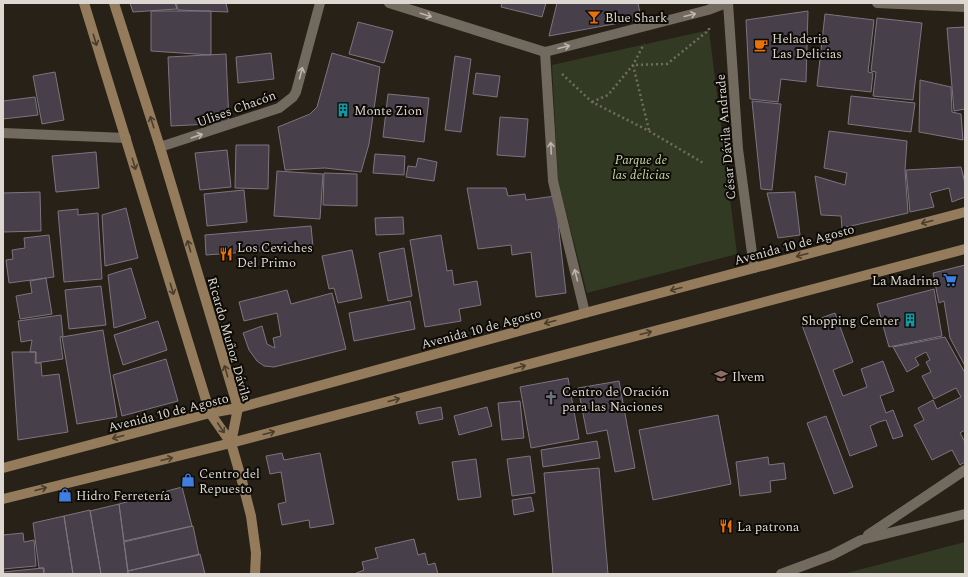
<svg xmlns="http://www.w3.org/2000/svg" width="968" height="577" font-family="Spectral,serif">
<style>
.park{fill:#323a24}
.building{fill:#473f49;stroke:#7c747f}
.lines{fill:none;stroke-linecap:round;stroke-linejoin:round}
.path{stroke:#726c64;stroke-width:2.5;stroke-dasharray:2 3;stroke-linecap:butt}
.service{stroke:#726a5e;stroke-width:10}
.minor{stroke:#726a5e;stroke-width:10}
.secondary{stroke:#937b5b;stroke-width:10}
.oneway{stroke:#bcb6ae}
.oneway2{stroke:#4a3d2d}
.labels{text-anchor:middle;stroke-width:4;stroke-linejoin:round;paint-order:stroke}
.poi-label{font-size:13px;fill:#dcd7d1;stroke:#0e0b07;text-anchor:start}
.street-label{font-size:13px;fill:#dcd7d1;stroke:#0e0b07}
.park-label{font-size:13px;font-style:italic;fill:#c4d7a4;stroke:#0e0b07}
</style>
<rect width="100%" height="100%" fill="#272117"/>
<!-- park -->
<path class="park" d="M709,30L737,254L587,293L558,181L552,65Z
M965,542V574H843Z"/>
<!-- building -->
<path class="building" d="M130,3H175L177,9L133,12Z
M176,3H226L228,12L178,10Z
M502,3H546L542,17L501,7Z
M557,3H638L641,19L549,36Z
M151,11H211V55L151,51Z
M808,11L806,82L781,79L778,102L750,99L746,20Z
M825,14L874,20L868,72L873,73L871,92L817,86Z
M877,18L922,23L913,100L873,96L876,72L871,71Z
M358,22L393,31L384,63L349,54Z
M965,27V109L954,111L947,28Z
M271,53L274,79L238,83L236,57Z
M332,53L380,67L369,144L361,172L325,168L285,170L278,127L310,114L317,107Z
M226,54L229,123L171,126L168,57Z
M455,56L471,59L461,132L445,130Z
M55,72L64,120L42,124L33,76Z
M476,73L500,76L497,97L473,94Z
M920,80L951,87L952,112L961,114L963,140L919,132Z
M388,94L429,98L424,142L383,137Z
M851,96L915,103L911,132L848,124Z
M35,97L38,115L3,119V101Z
M752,101L781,104L772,190L761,189Z
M500,117L528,119L525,157L497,155Z
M829,131L907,141L905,170L908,213L842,228L841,216L821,215L815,176L845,185L847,173L824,168Z
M236,145H269L268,189L235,188Z
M227,150L231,187L200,190L195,153Z
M96,152L99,188L56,192L52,156Z
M375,154L405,156L404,175L373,173Z
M418,158L437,162L434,181L406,177L408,166L416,167Z
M961,167L965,183V197L952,202L949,188L930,193L934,207L910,212L906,170Z
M277,171L323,174L320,219L274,216Z
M324,173L357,174V206L323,205Z
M467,188H506L508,196L525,194L526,200L555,196L566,293L536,297L531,252L512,255L511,245L478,249Z
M244,190L247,222L207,226L204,194Z
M40,192L41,231L3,232V193Z
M795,192L800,235L778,238L767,193Z
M126,208L138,258L105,266L102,215Z
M78,209V215L98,213L102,279L64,282L58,211Z
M403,217L404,234L376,235L375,218Z
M311,226L313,247L206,255L205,235Z
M49,235L54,277L9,283L6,260L13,259L12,250L25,248L24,238Z
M441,235L447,271L452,270L454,285L477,281L481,305L459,309L461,321L425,327L410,240Z
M404,248L412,296L388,301L379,253Z
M352,250L362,298L338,303L334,288L329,289L322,256Z
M965,265V366L950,338L944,301L939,303L933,273Z
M131,268L146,318L114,328L108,275Z
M46,278L52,314L20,319L16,296L32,293L30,281Z
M101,286L106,325L69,329L65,290Z
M934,289L942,336L889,347L877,304Z
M287,290L291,304L332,293L346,349L274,367L264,366L257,361L249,350L243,333L262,326L267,344L275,348L273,338L281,336L277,313L244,321L239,302Z
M410,301L415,329L354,341L349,313Z
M835,313L853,362L833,370L843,396L867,387L861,369L883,361L894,391L880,396L886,413L893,410L903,436L893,439L886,420L879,422L870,426L877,446L850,456L802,325Z
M61,315L63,336L60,337L63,359L36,363V352H30L32,340L21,342L18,321Z
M158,321L167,350L123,365L114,335Z
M103,330L117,417L77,424L62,337Z
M945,337L965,373V430L960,433L965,442V462L960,465L952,450L932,460L914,425L924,420L918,408L933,400L937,409L961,397L956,388L934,399L922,376L931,372L926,362L930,360L926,352L915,358L919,365L907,372L893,347Z
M12,352H36L35,363H41L42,376L59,374L68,432L18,440Z
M166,359L178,401L122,416L113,375Z
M568,378L579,439L531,448L520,387Z
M619,381L635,468L615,472L607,430L587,434L578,388Z
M520,401L524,438L502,440L498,403Z
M441,407L443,419L419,424L416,412Z
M487,407L492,426L459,435L454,416Z
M718,415L731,484L653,500L639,430Z
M826,416L853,487L834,494L807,423Z
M597,441L600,458L543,467L541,450Z
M282,453L284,460L320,453L334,524L310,528L309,520L282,525L278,504L286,502L281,472L270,474L266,456Z
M530,456L535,493L512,496L507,459Z
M768,457L769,465L784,463L786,479L770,481L771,492L740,496L736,462Z
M476,459L481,497L458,500L452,462Z
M599,468L608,574H553L544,473Z
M182,487L192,526L124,541L119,504Z
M531,497L534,511L514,515L512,500Z
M119,504L128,574H101L90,511Z
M90,510L101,574H73L64,516Z
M64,516L73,574H44V568H39L33,523Z
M193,526L199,555L128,571L124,542Z
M23,533L24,542L34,540L36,566L3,569V535Z
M414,539L418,555L425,553L428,565L435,563L438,574H354L364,570L362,562L378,558L375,548Z
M200,554L205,574H128V571Z
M43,568L44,574H3V572Z"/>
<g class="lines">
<!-- path -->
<path class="path" d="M562,74L592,102L649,131L705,164
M592,102L608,95L633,65L644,44
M649,130L633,65L667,64L709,30V27"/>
<!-- service -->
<path class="service" d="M3,133L126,138"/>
<!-- minor -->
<path class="minor" d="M389,3L545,52L708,10L726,3
M728,3L738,149L754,268
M877,3L965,7
M545,52L553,181L585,313
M160,147L279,108L293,97L296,92L320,3
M868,535L965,470
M781,574L832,555L861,540L965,514"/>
<!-- secondary -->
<path class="secondary" d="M84,3L210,413L231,443L242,481L251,516L256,553L255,574
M114,3L160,147L238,408L231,443
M3,468L210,413L238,408L585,313L965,212
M3,499L231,443L965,249"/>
</g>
<!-- one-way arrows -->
<defs><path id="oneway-shaft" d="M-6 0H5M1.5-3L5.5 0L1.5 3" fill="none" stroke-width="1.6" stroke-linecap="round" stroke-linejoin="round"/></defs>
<g class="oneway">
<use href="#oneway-shaft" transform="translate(426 15) rotate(18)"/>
<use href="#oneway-shaft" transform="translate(690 15) rotate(-14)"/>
<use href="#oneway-shaft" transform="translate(564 47) rotate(-14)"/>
<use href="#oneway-shaft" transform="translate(301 73) rotate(-75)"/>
<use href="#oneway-shaft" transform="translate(197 136) rotate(-19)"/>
<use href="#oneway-shaft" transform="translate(551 148) rotate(-93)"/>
<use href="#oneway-shaft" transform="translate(576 275) rotate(-104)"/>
</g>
<g class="oneway2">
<use href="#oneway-shaft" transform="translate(95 40) rotate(73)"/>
<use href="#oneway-shaft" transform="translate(152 122) rotate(-108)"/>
<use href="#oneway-shaft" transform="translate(134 164) rotate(73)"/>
<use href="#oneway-shaft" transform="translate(927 222) rotate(165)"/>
<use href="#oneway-shaft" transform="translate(189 246) rotate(-106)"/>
<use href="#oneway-shaft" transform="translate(802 255) rotate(165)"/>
<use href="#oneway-shaft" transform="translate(172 289) rotate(73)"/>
<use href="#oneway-shaft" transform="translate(676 289) rotate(165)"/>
<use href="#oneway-shaft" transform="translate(550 322) rotate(165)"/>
<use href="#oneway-shaft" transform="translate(646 333) rotate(-15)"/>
<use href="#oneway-shaft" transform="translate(520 367) rotate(-15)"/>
<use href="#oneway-shaft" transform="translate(226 371) rotate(-106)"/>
<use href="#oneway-shaft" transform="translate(394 400) rotate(-15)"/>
<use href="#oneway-shaft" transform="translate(221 428) rotate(56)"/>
<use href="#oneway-shaft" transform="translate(269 433) rotate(-15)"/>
<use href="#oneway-shaft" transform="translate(118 437) rotate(165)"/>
<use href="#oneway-shaft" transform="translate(167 459) rotate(-14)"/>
<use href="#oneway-shaft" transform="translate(41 489) rotate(-15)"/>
</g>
<!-- icons -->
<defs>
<g id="bar-bare" transform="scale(1.08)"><path d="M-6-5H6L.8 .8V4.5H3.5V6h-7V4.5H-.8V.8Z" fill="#e8710a" stroke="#0e0b07" stroke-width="2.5" paint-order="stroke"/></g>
<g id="cafe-bare" transform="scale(1.08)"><path d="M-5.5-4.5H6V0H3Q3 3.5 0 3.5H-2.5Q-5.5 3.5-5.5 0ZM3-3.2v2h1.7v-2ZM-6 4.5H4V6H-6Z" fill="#e8710a" stroke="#0e0b07" stroke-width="2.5" paint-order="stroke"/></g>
<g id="building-bare" transform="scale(1.08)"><path d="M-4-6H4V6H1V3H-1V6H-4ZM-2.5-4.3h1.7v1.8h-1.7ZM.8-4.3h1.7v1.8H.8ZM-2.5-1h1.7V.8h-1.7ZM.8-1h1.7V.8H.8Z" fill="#0f9aa8" stroke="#0e0b07" stroke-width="2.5" paint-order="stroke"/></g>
<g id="restaurant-bare" transform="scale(1.08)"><path d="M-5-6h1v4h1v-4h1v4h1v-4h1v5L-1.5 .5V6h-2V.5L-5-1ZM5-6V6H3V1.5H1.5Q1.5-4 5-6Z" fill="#e8710a" stroke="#0e0b07" stroke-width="2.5" paint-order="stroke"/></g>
<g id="supermarket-bare" transform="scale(1.08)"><path d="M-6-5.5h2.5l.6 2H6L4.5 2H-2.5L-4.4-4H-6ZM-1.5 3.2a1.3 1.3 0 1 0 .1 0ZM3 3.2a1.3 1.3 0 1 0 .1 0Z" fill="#3f7fe0" stroke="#0e0b07" stroke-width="2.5" paint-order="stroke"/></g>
<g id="school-bare" transform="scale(1.08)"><path d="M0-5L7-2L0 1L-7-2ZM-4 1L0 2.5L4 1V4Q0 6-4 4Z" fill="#8d6e63" stroke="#0e0b07" stroke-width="2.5" paint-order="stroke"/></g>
<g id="church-bare" transform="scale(1.08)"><path d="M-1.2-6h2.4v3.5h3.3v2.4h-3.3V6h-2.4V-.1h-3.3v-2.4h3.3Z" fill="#6b7280" stroke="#0e0b07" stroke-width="2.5" paint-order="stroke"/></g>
<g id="shop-bare" transform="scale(1.08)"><path d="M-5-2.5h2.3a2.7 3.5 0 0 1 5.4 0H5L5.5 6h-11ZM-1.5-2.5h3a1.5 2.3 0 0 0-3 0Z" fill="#3f7fe0" stroke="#0e0b07" stroke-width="2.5" paint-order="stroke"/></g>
</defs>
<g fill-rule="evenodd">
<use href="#bar-bare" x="594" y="17"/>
<use href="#cafe-bare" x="761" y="45"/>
<use href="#building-bare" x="343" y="110"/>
<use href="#restaurant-bare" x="226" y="254"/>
<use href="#supermarket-bare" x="950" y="280"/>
<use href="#building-bare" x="910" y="320"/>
<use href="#school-bare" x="721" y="376"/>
<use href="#church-bare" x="551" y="398"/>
<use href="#shop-bare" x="188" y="480"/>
<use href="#shop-bare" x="65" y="495"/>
<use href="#restaurant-bare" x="726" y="526"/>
</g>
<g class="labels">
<!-- poi labels -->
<g class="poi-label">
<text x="605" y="22">Blue Shark</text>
<text x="772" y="43">Heladeria<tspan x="772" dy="15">Las Delicias</tspan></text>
<text x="354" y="115">Monte Zion</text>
<text x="237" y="252">Los Ceviches<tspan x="237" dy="15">Del Primo</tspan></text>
<text x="939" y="285" text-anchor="end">La Madrina</text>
<text x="899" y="325" text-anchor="end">Shopping Center</text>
<text x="732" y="381">Ilvem</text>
<text x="562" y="396">Centro de Oración<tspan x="562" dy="15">para las Naciones</tspan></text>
<text x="199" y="478">Centro del<tspan x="199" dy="15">Repuesto</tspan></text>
<text x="76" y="500">Hidro Ferretería</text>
<text x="737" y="531">La patrona</text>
</g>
<!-- street labels -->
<g class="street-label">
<text transform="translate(236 108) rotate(-20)" y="5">Ulises Chacón</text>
<text transform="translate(725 137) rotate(-95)" y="5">César Dávila Andrade</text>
<text transform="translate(794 244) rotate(-15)" y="5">Avenida 10 de Agosto</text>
<text transform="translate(481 328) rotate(-15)" y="5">Avenida 10 de Agosto</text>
<text transform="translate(230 339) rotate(74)" y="5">Ricardo Muñoz Dávila</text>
<text transform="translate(168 412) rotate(-14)" y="5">Avenida 10 de Agosto</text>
</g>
<!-- park labels -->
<g class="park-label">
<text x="641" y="164">Parque de<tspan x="641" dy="15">las delicias</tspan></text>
</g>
</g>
<!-- border -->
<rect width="968" height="577" fill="none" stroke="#dcd7d1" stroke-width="8"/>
</svg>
